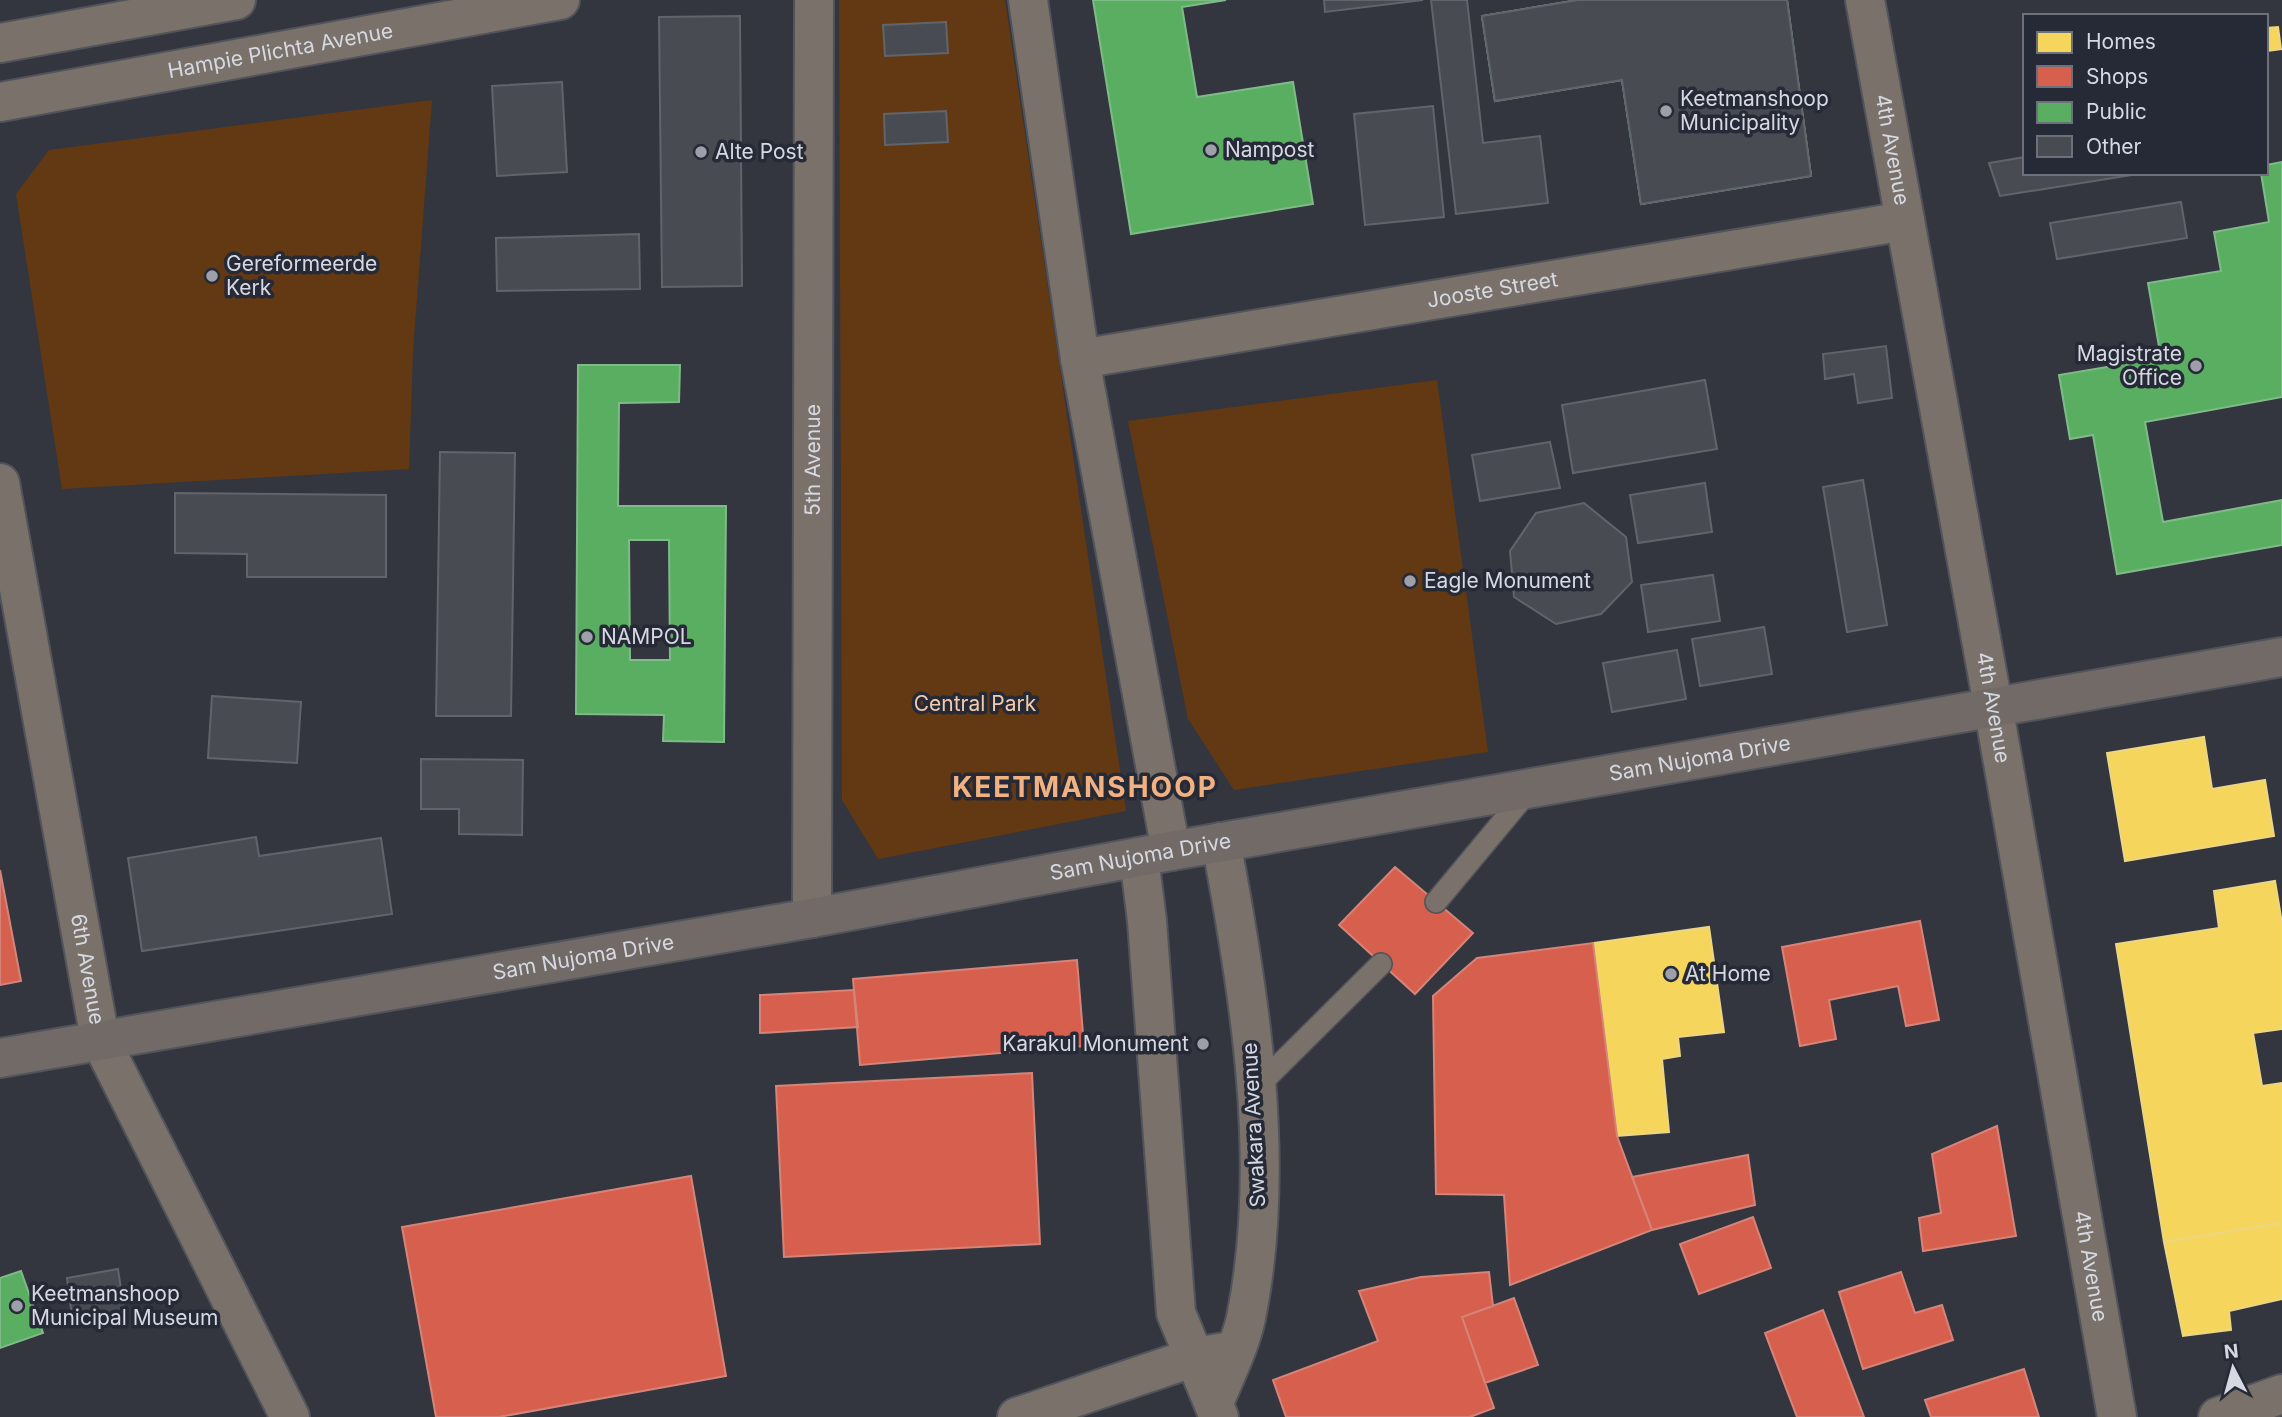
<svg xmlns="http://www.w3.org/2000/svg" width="2282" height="1417" font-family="Inter,sans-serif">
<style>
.green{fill:#633913}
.homes{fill:#f6d55c;stroke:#ecd684;stroke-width:2}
.shops{fill:#d6604d;stroke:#d6847a;stroke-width:2}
.public{fill:#5aae61;stroke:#7fbb88;stroke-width:2;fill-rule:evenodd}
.building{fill:#494b52;stroke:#61646b;stroke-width:2}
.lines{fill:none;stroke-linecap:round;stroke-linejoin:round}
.service-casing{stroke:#51545b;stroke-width:24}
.minor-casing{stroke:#51545b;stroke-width:42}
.tertiary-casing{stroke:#51545b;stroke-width:42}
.secondary-casing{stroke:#51545b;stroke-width:42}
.service{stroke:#7a716a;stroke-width:21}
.minor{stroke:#7a716a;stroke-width:38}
.tertiary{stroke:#7a716a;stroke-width:38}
.secondary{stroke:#726a67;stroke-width:38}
.poi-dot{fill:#9da0a9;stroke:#262a37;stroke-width:2.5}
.labels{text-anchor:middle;stroke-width:7;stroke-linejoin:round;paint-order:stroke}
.street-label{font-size:21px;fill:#d6d9e2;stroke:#262a37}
.poi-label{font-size:21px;fill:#d6d9e2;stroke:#262a37;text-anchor:start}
.park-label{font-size:21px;fill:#f4caac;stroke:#262a37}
.district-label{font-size:28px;font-weight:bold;letter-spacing:2px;fill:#f2b180;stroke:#262a37}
</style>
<rect width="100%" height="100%" fill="#33363e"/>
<!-- green -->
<path class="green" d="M839,0H1005L1126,811L878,859L842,800Z
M432,100L413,351L409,469L62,489L16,194L49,150Z
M1437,380L1488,752L1234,790L1188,719L1128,421Z"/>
<!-- homes -->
<path class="homes" d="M2278,27L2281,49L2266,51V28Z
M2204,737L2212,789L2265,780L2274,836L2125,861L2107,753Z
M2275,881L2282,923V1029L2253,1033L2262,1086L2282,1083V1223L2164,1242L2116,944L2219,928L2214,891Z
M1709,927L1724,1032L1678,1037L1680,1056L1662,1059L1669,1132L1617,1136L1593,943Z
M2282,1223V1299L2229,1311L2231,1330L2183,1336L2164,1242Z"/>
<!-- shops -->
<path class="shops" d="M1395,867L1473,933L1415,994L1339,925Z
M0,870L21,981L0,985Z
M1920,921L1939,1020L1906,1026L1898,986L1829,1000L1836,1039L1800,1046L1782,947Z
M1593,943L1617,1136L1652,1230L1510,1285L1504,1195L1436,1194L1433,996L1477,958Z
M1077,960L1084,1046L860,1065L853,979Z
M854,990L858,1027L760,1033V995Z
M1032,1073L1040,1244L784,1257L776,1086Z
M1997,1126L2016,1236L1923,1251L1919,1218L1941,1213L1932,1154Z
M1748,1155L1755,1205L1652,1230L1632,1177Z
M691,1176L726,1376L499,1417H436L402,1227Z
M1753,1217L1771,1268L1699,1294L1680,1244Z
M1489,1272L1493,1306L1462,1317L1494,1408L1470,1417H1286L1273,1380L1378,1341L1359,1291L1421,1277Z
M1901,1272L1915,1313L1942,1305L1953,1340L1863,1369L1839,1292Z
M1514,1298L1538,1365L1485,1383L1462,1317Z
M1823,1310L1864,1417H1797L1765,1333Z
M2024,1369L2039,1417H1931L1925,1400Z"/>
<!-- public -->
<path class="public" d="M1093,0H1226L1182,7L1197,97L1293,82L1313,204L1131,234Z
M1578,0H1787L1811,176L1641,204L1622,80L1495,101L1482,16ZM1749,56L1759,120L1707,128L1697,64Z
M2282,162V397L2145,422L2163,522L2282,500V545L2117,574L2093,435L2070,439L2059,375L2161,358L2148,283L2221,271L2214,232L2269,222L2261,173H2266V165Z
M578,365H680L679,402L619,403L618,506H726L724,742L663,741L664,715L576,714ZM629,540H669L670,660H630Z
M21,1271L43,1333L0,1348V1278Z"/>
<!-- building -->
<path class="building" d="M1324,0H1423L1325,12Z
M1431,0H1467L1483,143L1540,136L1548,203L1456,214Z
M1578,0H1787L1811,176L1641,204L1622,80L1495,101L1482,16Z
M740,16L742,286L662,287L659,17Z
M946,22L948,53L885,56L883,25Z
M562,82L567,172L497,176L492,86Z
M1433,106L1444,217L1365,225L1354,114Z
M946,111L948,142L885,145L884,114Z
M2025,157V173H2144L2000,196L1989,163Z
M2181,202L2187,238L2057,259L2050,223Z
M639,234L640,289L497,291L496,238Z
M1886,346L1892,398L1858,403L1854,374L1825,379L1823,354Z
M1705,380L1717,449L1573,473L1562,405Z
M1550,442L1560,488L1480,501L1472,455Z
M440,452L515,453L511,716H436Z
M1863,480L1887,625L1847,632L1823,487Z
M1705,483L1712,532L1638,543L1630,495Z
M175,493L386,495V577H247V554L175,553Z
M1584,503L1626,537L1632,582L1601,614L1556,624L1514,597L1510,551L1536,513Z
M1713,575L1720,621L1648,632L1641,585Z
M1764,627L1772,674L1700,686L1692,639Z
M1677,650L1686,699L1612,712L1603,663Z
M212,696L301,702L297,763L208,758Z
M421,759L523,760L522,835L459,834V809H421Z
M256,837L259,856L381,838L392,914L142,951L128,858Z
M118,1269L125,1316L73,1324L67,1278Z"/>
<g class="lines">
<!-- service casing -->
<g class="service-casing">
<path id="service" d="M1436,902L1530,789
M1255,1089L1381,964"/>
</g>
<!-- minor casing -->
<g class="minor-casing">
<g id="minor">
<path d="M1028,0L1080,359L1171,851"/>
<path id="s1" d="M1865,0L1993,705L2117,1417"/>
<path d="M0,43L236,0"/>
<path id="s2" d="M0,102L560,0"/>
<path id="s3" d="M1080,359L1905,221"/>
<path id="s4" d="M0,483L100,1039L290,1417"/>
<path id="s5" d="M812,918L814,0"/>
<path d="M1017,1417L1195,1357L1225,1352"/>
<path d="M2218,1417L2282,1394"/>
</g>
</g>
<!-- tertiary casing -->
<g class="tertiary-casing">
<path id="tertiary" d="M1139,857L1147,921L1176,1313L1219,1417
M1214,1403C1225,1376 1240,1346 1246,1318C1277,1164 1250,995 1221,842"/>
</g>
<!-- secondary casing -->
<g class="secondary-casing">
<g id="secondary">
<path id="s6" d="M0,1058L812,918L1171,851L2282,657"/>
</g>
</g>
<!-- service -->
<use href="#service" class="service"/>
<!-- minor -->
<use href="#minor" class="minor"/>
<!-- tertiary -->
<use href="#tertiary" class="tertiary"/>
<!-- secondary -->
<use href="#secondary" class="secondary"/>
</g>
<!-- markers -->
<g class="poi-dot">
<circle cx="1666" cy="111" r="7"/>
<circle cx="1211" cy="150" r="7"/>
<circle cx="701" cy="152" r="7"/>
<circle cx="212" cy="276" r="7"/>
<circle cx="2196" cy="366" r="7"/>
<circle cx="1410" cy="581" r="7"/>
<circle cx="587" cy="637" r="7"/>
<circle cx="1671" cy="974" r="7"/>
<circle cx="1203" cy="1044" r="7"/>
<circle cx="17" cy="1306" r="7"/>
</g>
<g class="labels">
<!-- street labels -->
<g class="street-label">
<text dy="7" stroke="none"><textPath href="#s2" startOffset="285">Hampie Plichta Avenue</textPath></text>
<text dy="7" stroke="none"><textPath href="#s1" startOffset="152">4th Avenue</textPath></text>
<text dy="7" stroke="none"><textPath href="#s3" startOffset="418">Jooste Street</textPath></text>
<text dy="7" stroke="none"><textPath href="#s5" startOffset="458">5th Avenue</textPath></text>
<text dy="7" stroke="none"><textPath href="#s1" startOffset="719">4th Avenue</textPath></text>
<text dy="7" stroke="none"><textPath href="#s6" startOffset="1726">Sam Nujoma Drive</textPath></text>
<text dy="7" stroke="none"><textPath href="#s6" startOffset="1158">Sam Nujoma Drive</textPath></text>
<text dy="7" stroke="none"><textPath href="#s6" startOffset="592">Sam Nujoma Drive</textPath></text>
<text dy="7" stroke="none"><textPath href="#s4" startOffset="494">6th Avenue</textPath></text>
<text transform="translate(1254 1125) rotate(-93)" y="7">Swakara Avenue</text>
<text dy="7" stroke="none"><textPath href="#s1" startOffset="1286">4th Avenue</textPath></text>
</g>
<!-- poi labels -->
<g class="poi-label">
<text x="1680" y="106">Keetmanshoop<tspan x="1680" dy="24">Municipality</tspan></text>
<text x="1225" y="157">Nampost</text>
<text x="715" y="159">Alte Post</text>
<text x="226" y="271">Gereformeerde<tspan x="226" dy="24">Kerk</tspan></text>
<text x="2182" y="361" text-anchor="end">Magistrate<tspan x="2182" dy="24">Office</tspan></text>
<text x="1424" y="588">Eagle Monument</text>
<text x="601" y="644">NAMPOL</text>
<text x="1685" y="981">At Home</text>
<text x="1189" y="1051" text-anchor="end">Karakul Monument</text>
<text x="31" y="1301">Keetmanshoop<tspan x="31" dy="24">Municipal Museum</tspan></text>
</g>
<!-- park labels -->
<g class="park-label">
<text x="975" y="711">Central Park</text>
</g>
<!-- district labels -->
<g class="district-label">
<text x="1085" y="797">KEETMANSHOOP</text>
</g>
</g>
<!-- legend -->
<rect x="2023" y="14" width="245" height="161" fill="#262a37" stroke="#6c707b" stroke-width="2"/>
<rect x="2037" y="32" width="35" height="21" fill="#f6d55c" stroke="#6c707b" stroke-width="2"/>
<text x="2086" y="49" font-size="21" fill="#d6d9e2">Homes</text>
<rect x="2037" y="66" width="35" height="21" fill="#d6604d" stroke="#6c707b" stroke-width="2"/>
<text x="2086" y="84" font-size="21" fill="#d6d9e2">Shops</text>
<rect x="2037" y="102" width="35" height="21" fill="#5aae61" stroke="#6c707b" stroke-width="2"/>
<text x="2086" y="119" font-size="21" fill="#d6d9e2">Public</text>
<rect x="2037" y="136" width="35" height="21" fill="#494b52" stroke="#6c707b" stroke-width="2"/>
<text x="2086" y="154" font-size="21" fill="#d6d9e2">Other</text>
<!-- north arrow -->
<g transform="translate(2233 1368) rotate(354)" stroke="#262a37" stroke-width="5" paint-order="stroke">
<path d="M0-5L12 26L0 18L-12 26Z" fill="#d6d9e2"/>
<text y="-10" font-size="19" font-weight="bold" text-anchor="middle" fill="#d6d9e2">N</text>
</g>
</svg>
